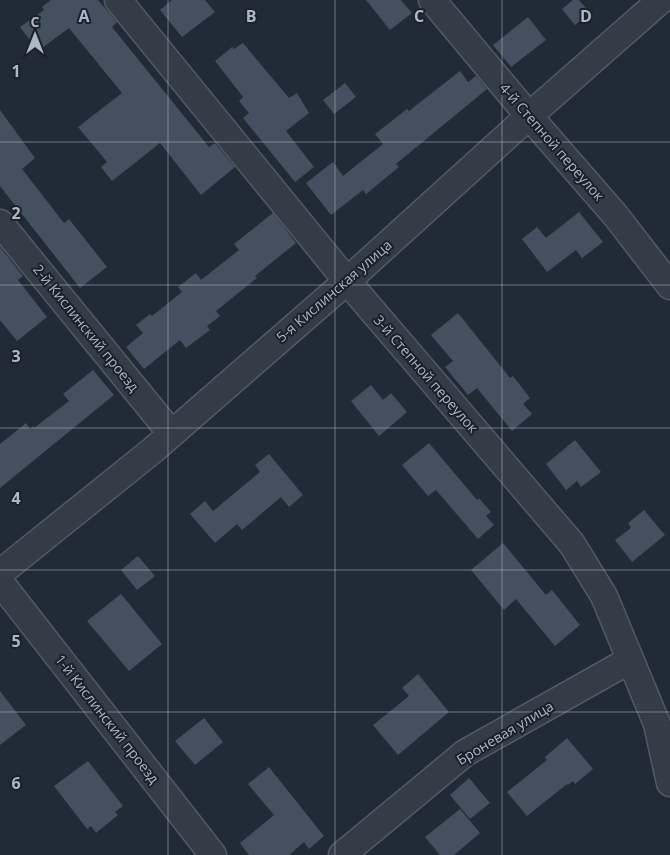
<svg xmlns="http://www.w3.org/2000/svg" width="670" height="855" font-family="'Open Sans',sans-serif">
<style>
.building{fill:#44505f}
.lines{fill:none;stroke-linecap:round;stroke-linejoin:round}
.street-casing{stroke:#515a65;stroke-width:29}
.street{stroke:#343c47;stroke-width:26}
.grid{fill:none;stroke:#aeb7c4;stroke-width:1;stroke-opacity:0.55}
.labels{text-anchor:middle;stroke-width:4;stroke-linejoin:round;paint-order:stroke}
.street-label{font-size:14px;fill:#aeb7c4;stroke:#1a212c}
.grid-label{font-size:16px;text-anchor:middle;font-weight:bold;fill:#aeb7c4;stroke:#1a212c;stroke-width:4;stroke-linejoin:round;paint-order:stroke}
</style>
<rect width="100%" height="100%" fill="#212b37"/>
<!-- building -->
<path class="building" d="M51,0H98L117,22L112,27L209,147L215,143L235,167L201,195L160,143L112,181L101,167L107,162L78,127L122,93L69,28L38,51L20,27L44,10L42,7Z
M172,0H205L215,12L182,37L160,10Z
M366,0H401L412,13L390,30Z
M573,0H579L590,13L575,25L562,9Z
M528,17L546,40L511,67L493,45Z
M243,43L289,98L297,93L309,113L286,131L314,167L295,182L243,118L249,113L239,101L243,97L215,61L232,47L234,49Z
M460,71L468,82L476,76L487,89L396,164L399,167L366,194L363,190L331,215L306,183L333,162L343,176L383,144L375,134L407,109L409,111Z
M345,83L356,97L334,114L323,100Z
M0,110L35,158L22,169L64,223L69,219L107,267L80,288L0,186Z
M579,212L603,242L582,258L576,250L547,272L522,239L537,227L546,238Z
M273,213L296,243L255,276L257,278L216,311L220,316L207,326L210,330L186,348L180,340L144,369L126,347L143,333L136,325L150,314L152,316L182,292L178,287L196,273L201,280L239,250L234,244Z
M0,247L23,276L18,280L47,317L17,341L0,320Z
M458,313L510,378L513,376L530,398L523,404L532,414L512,431L477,388L468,395L445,367L453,361L431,335Z
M93,370L114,395L0,488V444L26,423L30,429L34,426V428L69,401L63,394Z
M371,385L383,400L391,393L407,412L379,436L351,401Z
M575,440L601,472L581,487L577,481L566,490L546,464Z
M429,443L477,500L479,498L491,512L486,516L494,525L478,539L436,490L428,496L402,465Z
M269,454L303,495L289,507L281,497L242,530L237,524L215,543L190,514L205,501L213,511L260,472L255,465Z
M644,510L665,535L632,562L615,540L631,528L628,523Z
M503,543L546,595L552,590L580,625L555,646L516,599L504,610L471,570Z
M138,556L155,576L137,590L121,570Z
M121,594L162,644L129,671L87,621Z
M418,674L449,712L398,755L373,725L409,696L402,688Z
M0,691L26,725L0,745Z
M204,718L223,742L195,765L175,741Z
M567,738L593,769L575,784L573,781L568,785L567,784L527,816L507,792L547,760L545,757Z
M88,761L123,806L115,812L118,815L96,833L91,826L87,829L54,786Z
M269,767L324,836L309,849L304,842L289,855H249L240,843L274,815L248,784Z
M469,778L490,803L470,819L450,795Z
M460,809L480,833L454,855H440L425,837Z"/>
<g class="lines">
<!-- street casing -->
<g class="street-casing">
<path id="street" d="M118,0L347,281L572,544L604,596L657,724L670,783
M432,0L529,116L616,216L670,286
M0,223L171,433
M0,573L153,450L347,281L529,116L661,0
M0,582L213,855
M342,855L465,753L630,660"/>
</g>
<!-- street -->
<use href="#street" class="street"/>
</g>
<!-- grid -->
<path class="grid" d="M168,0V855M335,0V855M502,0V855M0,142H670M0,285H670M0,428H670M0,570H670M0,712H670"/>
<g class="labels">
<!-- street labels -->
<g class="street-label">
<text transform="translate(552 142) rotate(49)" y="5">4-й Степной переулок</text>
<text transform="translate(334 291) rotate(-41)" y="5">5-я Кислинская улица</text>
<text transform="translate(86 328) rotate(51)" y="5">2-й Кислинский проезд</text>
<text transform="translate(426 374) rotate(49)" y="5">3-й Степной переулок</text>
<text transform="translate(107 719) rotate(52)" y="5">1-й Кислинский проезд</text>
<text transform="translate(505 733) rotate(-31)" y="5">Броневая улица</text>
</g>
</g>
<g class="grid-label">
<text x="84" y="22">A</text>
<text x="251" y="22">B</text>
<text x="419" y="22">C</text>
<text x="586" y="22">D</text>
<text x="16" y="77">1</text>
<text x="16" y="219">2</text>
<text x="16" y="362">3</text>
<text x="16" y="504">4</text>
<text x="16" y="647">5</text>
<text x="16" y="789">6</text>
</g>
<!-- north arrow -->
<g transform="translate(35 35)" stroke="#1a212c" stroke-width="4" paint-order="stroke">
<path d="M0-4L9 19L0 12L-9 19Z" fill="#aeb7c4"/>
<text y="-8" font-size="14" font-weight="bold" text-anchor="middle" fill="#aeb7c4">С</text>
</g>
</svg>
